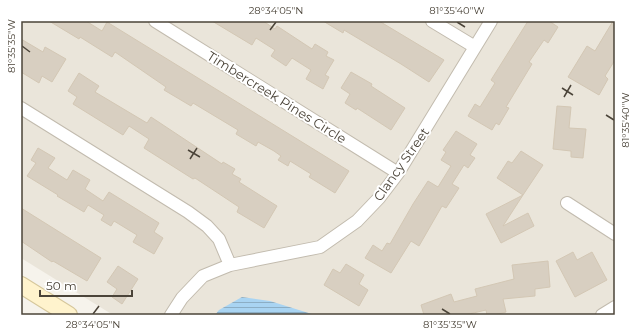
<svg xmlns="http://www.w3.org/2000/svg" width="636" height="336" font-family="Montserrat,sans-serif">
<style>
.residential{fill:#eae5da}
.water{fill:url(#water-rules)}
.building{fill:#d8cfc1;stroke:#d3c7b4}
.lines{fill:none;stroke-linecap:round;stroke-linejoin:round}
.street-casing{stroke:#c2bbae;stroke-width:14}
.secondary-casing{stroke:#d6c79b;stroke-width:18}
.street{stroke:#fff;stroke-width:12}
.secondary{stroke:#fff3cd;stroke-width:16}
.ticks{fill:none;stroke:#4b4439;stroke-width:1.5}
.labels{text-anchor:middle;stroke-width:4;stroke-linejoin:round;paint-order:stroke}
.street-label{font-size:13px;fill:#4b4439;stroke:#fff}
.neatline{fill:none;stroke:#4b4439;stroke-width:1.5}
.ticks-label{font-size:10px;text-anchor:middle;fill:#4b4439}
</style>
<defs>
<pattern id="water-rules" width="6" height="5" patternUnits="userSpaceOnUse"><rect width="6" height="5" fill="#a9d4f2"/><path d="M0 2.5h6" fill="none" stroke="#8caec5"/></pattern>
</defs>
<rect width="100%" height="100%" fill="#f6f3ec"/>
<!-- residential -->
<path class="residential" d="M21,21H615V315H113L21,258Z"/>
<!-- water -->
<path class="water" d="M242,297L270,301L315,315H215L219,310Z"/>
<!-- building -->
<path class="building" d="M49,21H86L102,31L107,22L349,171L335,193L309,177L311,174L290,161L288,166L278,160L281,156L274,151L258,142L256,146L236,134L238,130L193,103L191,106L164,90L166,87L115,52L112,57L80,37L79,39Z
M212,21H263L275,29L277,26L312,49L315,44L328,52L326,56L334,60L325,75L329,77L323,89L306,79L311,70L292,58L286,66L271,56L275,50L256,38L252,45Z
M323,21H379L444,60L429,82L401,64L344,30L343,33Z
M528,21H549L558,27L548,43L544,40L529,62L532,64L506,107L509,108L499,125L496,123L492,130L468,116L475,104L480,107L495,83L491,80Z
M613,21H615V60L605,76L608,79L599,95L568,77L587,46L595,51Z
M21,39L43,52L45,47L66,59L52,82L42,76L39,83L21,72Z
M351,72L372,84L371,86L405,108L391,130L357,108L356,110L345,103L350,94L341,88Z
M79,73L99,86L95,92L147,123L151,117L222,164L223,162L235,169L232,174L241,179L239,182L277,206L264,228L237,212L239,207L195,178L193,179L144,148L149,139L129,126L123,135L73,104L77,97L68,91Z
M557,106L571,107L569,128L586,129L583,158L571,157V151L553,149Z
M456,131L477,144L470,155L475,158L468,168L464,165L452,184L459,188L446,208L442,206L419,246L411,241L391,273L365,258L373,245L382,251L387,243L390,244L413,204L428,181L438,187L451,166L441,160L446,152L443,150Z
M38,148L55,158L48,168L67,180L73,170L90,180L85,189L103,201L109,192L159,223L154,232L163,238L154,254L133,242L137,235L114,221L111,226L101,220L104,215L88,205L84,212L57,196L58,195L27,176L36,163L31,160Z
M521,151L543,165L523,195L497,178L508,161L512,163Z
M523,195L503,226L528,213L534,226L501,243L486,214Z
M21,208L101,258L87,281L53,261L52,262L21,241Z
M573,252L577,260L592,252L607,280L575,297L556,261Z
M548,261L550,287L535,289V296L503,299L506,312L494,315H487L486,310L465,315H424L421,305L451,294L454,302L477,296L475,289L514,279L512,265Z
M346,264L364,275L359,284L368,290L359,306L324,285L333,269L340,273Z
M118,266L138,279L122,304L112,297L117,289L107,282Z"/>
<g class="lines">
<!-- street casing -->
<g class="street-casing">
<path id="street" d="M155,21L398,173
M432,21L475,47
M21,108L188,212L207,226L219,239L230,265
M567,203L615,234
M171,315L182,298L203,276L230,265L320,247L357,221L379,198L398,173L491,21
M602,315L615,307"/>
</g>
<!-- secondary casing -->
<g class="secondary-casing">
<path id="secondary" d="M21,285L69,315"/>
</g>
<!-- street -->
<use href="#street" class="street"/>
<!-- secondary -->
<use href="#secondary" class="secondary"/>
</g>
<!-- ticks -->
<path class="ticks" d="M457,22L465,27M270,30L276,22M22,46L30,52M562,88L573,95M564,97L571,85M606,115L614,120M188,150L200,157M190,159L197,148M442,309L450,314M93,314L99,306"/>
<g class="labels">
<!-- street labels -->
<g class="street-label">
<text transform="translate(277 97) rotate(32)" y="5">Timbercreek Pines Circle</text>
<text transform="translate(401 164) rotate(-55)" y="5">Clancy Street</text>
</g>
</g>
<!-- border -->
<rect width="636" height="336" fill="none" stroke="#ffffff" stroke-width="44"/>
<!-- scale -->
<path d="M40 290v6h92v-6" fill="none" stroke="#4b4439" stroke-width="2"/>
<text x="46" y="290" font-size="12" fill="#4b4439" stroke="#ffffff" stroke-width="3" paint-order="stroke">50 m</text>
<rect x="22" y="22" width="592" height="292" class="neatline"/>
<g class="ticks-label">
<text x="276" y="14">28°34'05"N</text>
<text x="457" y="14">81°35'40"W</text>
<text transform="translate(11 46) rotate(-90)" y="4">81°35'35"W</text>
<text transform="translate(625 120) rotate(-90)" y="4">81°35'40"W</text>
<text x="93" y="328">28°34'05"N</text>
<text x="450" y="328">81°35'35"W</text>
</g>
</svg>
